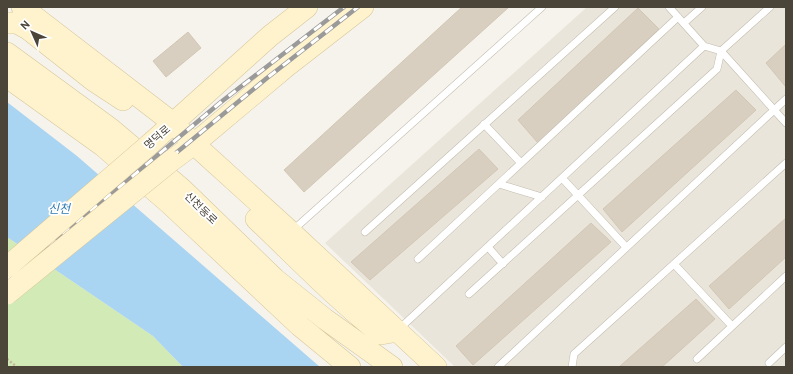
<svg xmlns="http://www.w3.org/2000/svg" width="793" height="374" font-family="Overpass,'Noto Sans KR',sans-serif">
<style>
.residential{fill:#eae5da}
.green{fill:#d2eab5}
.water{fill:#a9d4f2}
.building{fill:#d8cfc1;stroke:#d3c7b4}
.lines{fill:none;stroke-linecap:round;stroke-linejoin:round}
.service-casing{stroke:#c2bbae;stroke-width:8}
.secondary-casing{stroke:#d6c79b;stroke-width:22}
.path{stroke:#c4b79f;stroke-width:2.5;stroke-dasharray:2 2;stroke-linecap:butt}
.service{stroke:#fff;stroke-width:7}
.secondary{stroke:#fff3cd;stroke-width:21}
.rail-casing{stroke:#9a9a9a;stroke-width:4.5}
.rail{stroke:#fff;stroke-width:3;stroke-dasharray:9;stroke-linecap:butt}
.secondary-bridge-casing{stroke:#d6c79b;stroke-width:22;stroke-linecap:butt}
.secondary-bridge{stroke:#fff3cd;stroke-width:21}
.labels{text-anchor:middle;stroke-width:3.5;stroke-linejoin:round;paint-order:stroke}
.street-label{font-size:11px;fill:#4b4439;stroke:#fff}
.water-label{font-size:12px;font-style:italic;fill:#2e7ab2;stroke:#fff}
</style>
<rect width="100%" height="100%" fill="#f6f3ec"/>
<!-- residential -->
<path class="residential" d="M587,7H786V367H455L325,243Z"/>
<!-- green -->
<path class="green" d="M7,237L153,336L183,367H7Z"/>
<!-- water -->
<path class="water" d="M7,102L77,156L320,367H183L153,336L7,237Z"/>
<!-- building -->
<path class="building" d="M462,7H509L304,192L284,170Z
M638,8L659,29L538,143L518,120Z
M188,32L201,48L166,77L153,61Z
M786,44V85L785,86L766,63Z
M736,90L756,110L622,232L603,209Z
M479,149L498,169L370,280L351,262Z
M786,218V257L729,309L709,286Z
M591,223L611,242L473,365L456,346Z
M696,299L715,319L662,367H619Z"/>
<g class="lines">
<!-- service casing -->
<g class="service-casing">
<path id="service" d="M669,7L704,46L721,51L770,7
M684,23L702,7
M721,51L786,123
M484,124L521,163
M562,178L626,247
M499,184L542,197
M292,231L542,7
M365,232L615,7
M488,247L503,264
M418,259L678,17
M674,264L732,326
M469,294L717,69L721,51
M398,330L704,46
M697,359L786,276
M769,363L786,347
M498,367L786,99
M572,367L574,354L786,163"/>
</g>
<!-- secondary casing -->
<g class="secondary-casing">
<path id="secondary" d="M22,7L173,123L194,144L291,232L436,367
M7,23H17L28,29L94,81L123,100
M7,53L111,129L182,189L275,279L325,319L392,367
M7,77L103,146L170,204L300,326L350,367
M150,144L270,36L307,7
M171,161L194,144L287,66L363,7
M256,219C297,258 336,299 381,334L398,331"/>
</g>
<!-- path -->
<path class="path" d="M7,359L17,367"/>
<!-- service -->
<use href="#service" class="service"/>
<!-- secondary -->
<use href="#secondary" class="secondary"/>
<!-- rail casing -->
<g class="rail-casing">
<path id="rail" d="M7,280L28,261L122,185L221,102L344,7
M7,297L125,195L267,78L358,7"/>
</g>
<!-- rail -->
<use href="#rail" class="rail"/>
<!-- secondary-bridge casing -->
<g class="secondary-bridge-casing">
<path id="secondary-bridge" d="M7,267L150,144
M7,294L171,161"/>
</g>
<!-- secondary-bridge -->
<use href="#secondary-bridge" class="secondary-bridge"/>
</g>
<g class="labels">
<!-- street labels -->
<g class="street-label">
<text transform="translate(157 137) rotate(-41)" y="4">명덕로</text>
<text transform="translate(201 208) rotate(44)" y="4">신천동로</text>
</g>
<!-- water labels -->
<g class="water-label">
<text x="59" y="213">신천</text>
</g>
</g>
<!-- border -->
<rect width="793" height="374" fill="none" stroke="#4b4439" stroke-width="16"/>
<!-- north arrow -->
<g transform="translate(32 32) rotate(315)" stroke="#ffffff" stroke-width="3" paint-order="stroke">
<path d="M0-3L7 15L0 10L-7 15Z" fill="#4b4439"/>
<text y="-6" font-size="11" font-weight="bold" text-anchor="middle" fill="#4b4439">N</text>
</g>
</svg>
